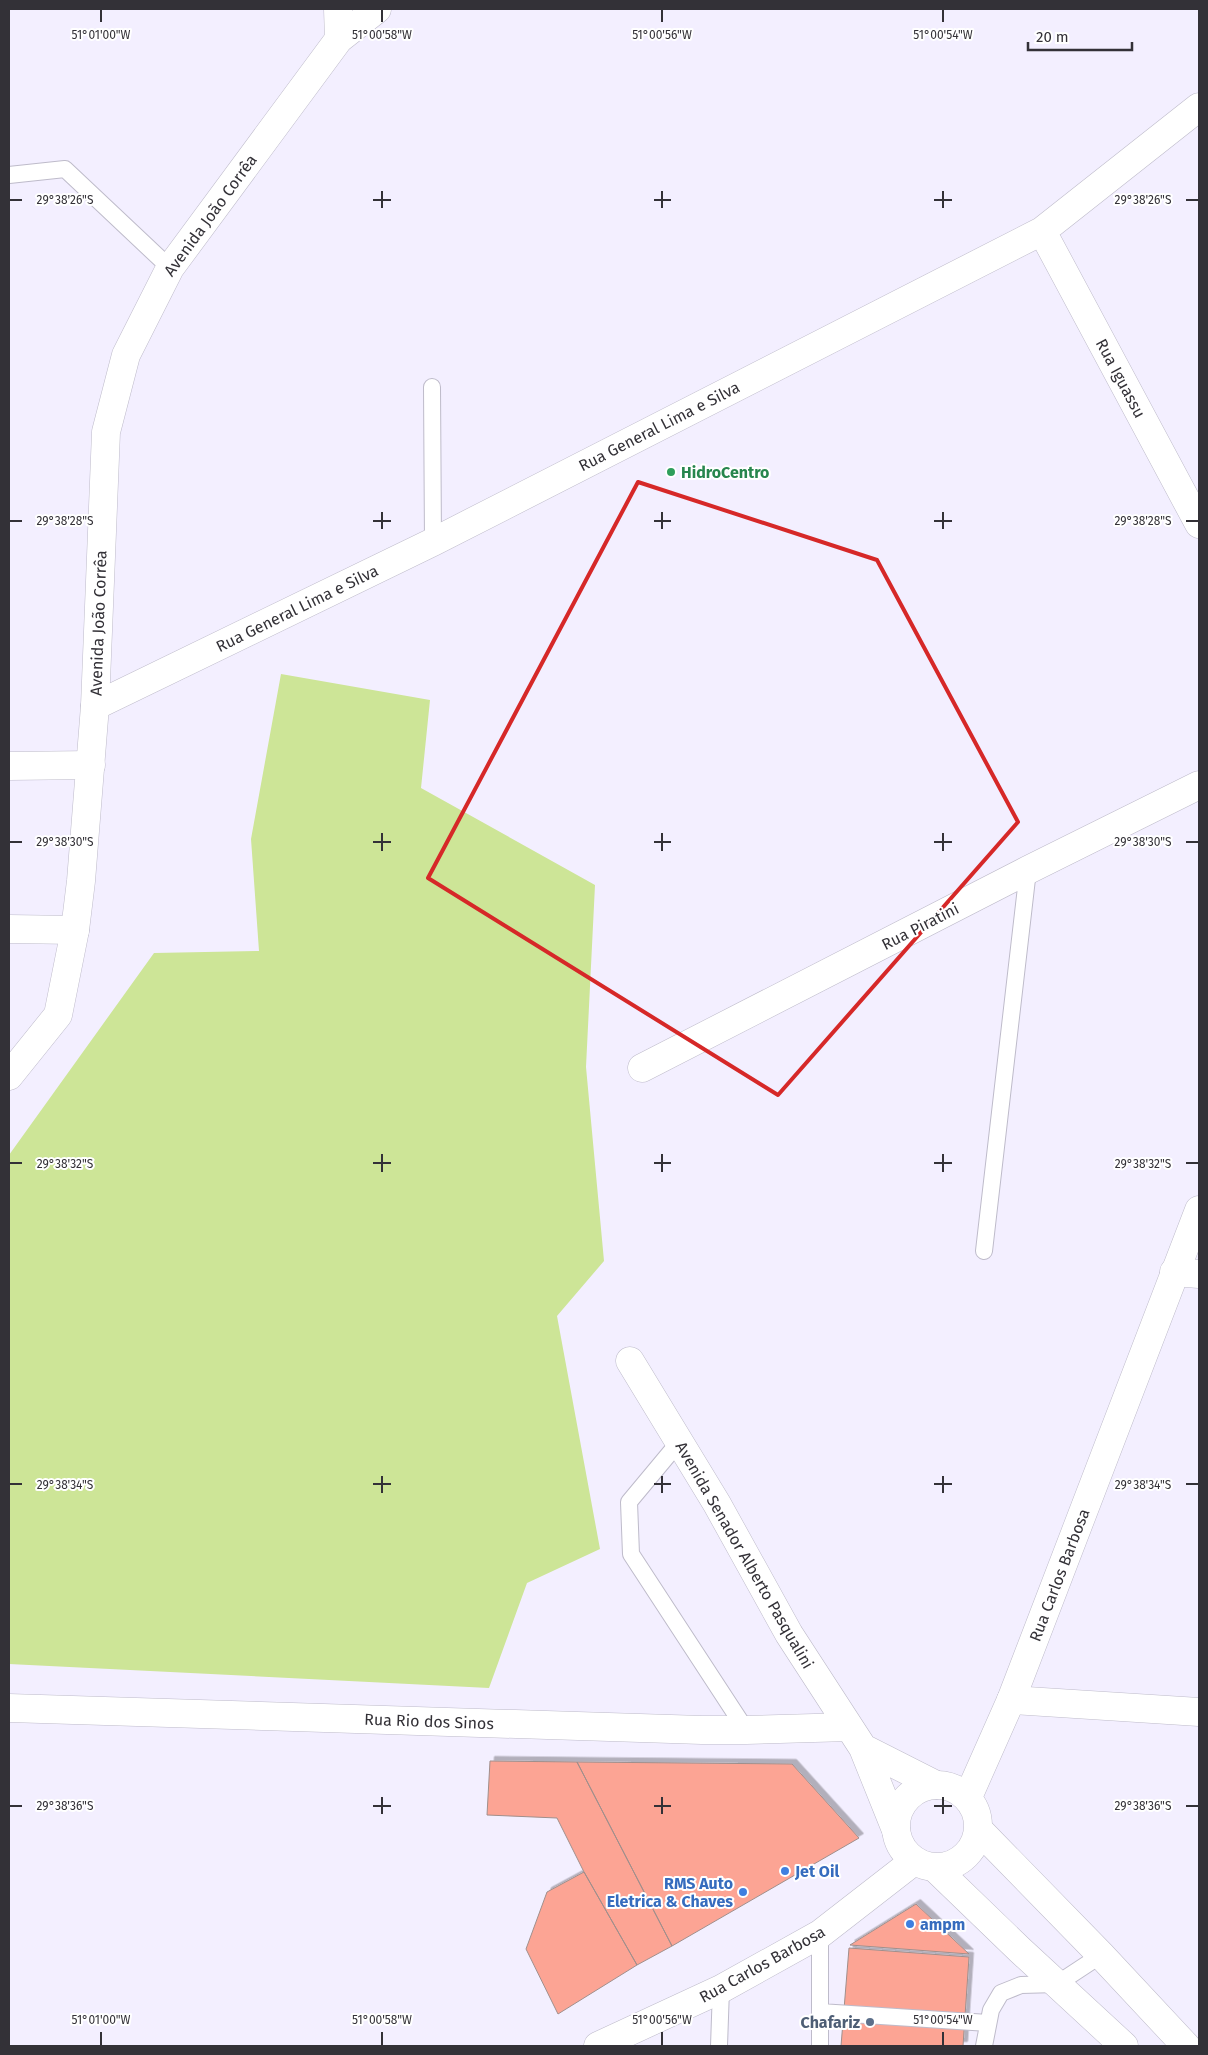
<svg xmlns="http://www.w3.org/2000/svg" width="1208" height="2055" font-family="'Fira Sans',sans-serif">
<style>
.green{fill:#cde597}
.building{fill:#fca494;stroke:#a08f8c;filter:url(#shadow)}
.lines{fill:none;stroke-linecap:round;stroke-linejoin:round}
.lane-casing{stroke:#bebbca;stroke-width:18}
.street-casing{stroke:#bebbca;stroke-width:29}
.secondary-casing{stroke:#bebbca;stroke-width:29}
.lane{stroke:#fff;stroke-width:16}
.street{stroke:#fff;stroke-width:28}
.secondary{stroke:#fff;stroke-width:28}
.marked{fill:none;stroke:#d62828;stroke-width:4;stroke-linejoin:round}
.ticks{fill:none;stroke:#333137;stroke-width:2}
.leisure-dot{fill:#2e9e5b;stroke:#fff;stroke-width:2}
.shop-dot{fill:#3f7fe0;stroke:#fff;stroke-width:2}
.service-dot{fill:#5c6f8a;stroke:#fff;stroke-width:2}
.labels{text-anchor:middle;stroke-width:4;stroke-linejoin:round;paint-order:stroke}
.street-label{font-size:16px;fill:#333137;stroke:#fff}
.leisure-label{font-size:16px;font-weight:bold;fill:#27864d;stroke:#fff;text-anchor:start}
.shop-label{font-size:16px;font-weight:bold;fill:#366cbe;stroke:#fff;text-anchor:start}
.service-label{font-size:16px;font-weight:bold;fill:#4e5e75;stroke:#fff;text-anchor:end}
.ticks-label{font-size:12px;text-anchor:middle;fill:#333137;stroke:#fff;stroke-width:4;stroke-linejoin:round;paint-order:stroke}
</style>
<defs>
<filter id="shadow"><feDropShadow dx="4.5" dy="-4.5" stdDeviation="0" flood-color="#0004"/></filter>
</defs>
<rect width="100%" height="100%" fill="#f3efff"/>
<!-- green -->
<path class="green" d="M281,674L430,700L421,788L595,885L586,1067L604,1261L557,1316L600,1549L527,1583L489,1688L9,1664V1155L154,953L259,951L251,839Z"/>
<!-- building -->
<path class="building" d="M490,1761L577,1762L672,1946L637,1965L584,1872L557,1818L487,1815Z
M577,1762L792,1764L859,1838L672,1946Z
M584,1872L637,1965L558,2014L526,1949L547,1892Z
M916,1904L969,1954L850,1945Z
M849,1948L969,1957L963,2046H841Z"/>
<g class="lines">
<!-- lane casing -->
<g class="lane-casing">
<path id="lane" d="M9,175L65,169L170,268
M432,387L433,542
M984,1251L1028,870
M679,1442L629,1502L631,1554L746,1730
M820,1934V2046
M820,2012L988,2023
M719,2046L721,1989
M984,2046L991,2010L1001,1993L1021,1985L1057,1984L1101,1955"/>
</g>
<!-- street casing -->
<g class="street-casing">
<path id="street" d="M1042,231L1199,524
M95,706L433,542L1042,231L1199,107
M9,766L91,765
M9,929L75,930
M642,1068L1028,870L1199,785
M1174,1272L1199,1274
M630,1361L717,1504L789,1634L863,1748L896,1830
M1011,1700L1199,1712
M9,1708L702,1730H746L849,1727
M863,1748L936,1785
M979,1830L1101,1955L1186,2046
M935,1868L1020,1950L1124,2046"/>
</g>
<!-- secondary casing -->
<g class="secondary-casing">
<path id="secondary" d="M338,9L339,39
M9,1076L58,1015L75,930L81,881L95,706L106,432L126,355L170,268L339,39L377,9
M896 1826a41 41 0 1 1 82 0a41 41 0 1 1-82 0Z
M968,1797L1011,1700L1199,1210
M598,2046L721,1989L820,1934L914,1861"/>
</g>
<!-- lane -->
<use href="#lane" class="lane"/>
<!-- street -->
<use href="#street" class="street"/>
<!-- secondary -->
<use href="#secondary" class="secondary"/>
</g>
<!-- marked area -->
<path class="marked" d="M638,482L877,560L1018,822L778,1095L428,878Z"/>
<!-- ticks -->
<path class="ticks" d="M101,10V22M382,10V22M662,10V22M943,10V22M382,191V208M662,191V208M943,191V208M10,200H22M373,200H391M654,200H671M934,200H952M1186,200H1198M382,512V529M662,512V529M943,512V529M10,521H22M373,521H391M654,521H671M934,521H952M1186,521H1198M382,833V851M662,833V851M943,833V851M10,842H22M373,842H391M654,842H671M934,842H952M1186,842H1198M382,1154V1172M662,1154V1172M943,1154V1172M10,1163H22M373,1163H391M654,1163H671M934,1163H952M1186,1163H1198M382,1476V1493M662,1476V1493M943,1476V1493M10,1484H22M373,1484H391M654,1484H671M934,1484H952M1186,1484H1198M382,1797V1814M662,1797V1814M943,1797V1814M10,1806H22M373,1806H391M654,1806H671M934,1806H952M1186,1806H1198M101,2032V2045M382,2032V2045M662,2032V2045M943,2032V2045"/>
<!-- markers -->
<circle class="leisure-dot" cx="671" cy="472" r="5"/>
<g class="shop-dot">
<circle cx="785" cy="1871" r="5"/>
<circle cx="743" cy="1892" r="5"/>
<circle cx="910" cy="1924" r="5"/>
</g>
<circle class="service-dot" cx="870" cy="2022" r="5"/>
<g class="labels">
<!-- street labels -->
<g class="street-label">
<text transform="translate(210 215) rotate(-54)" y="6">Avenida João Corrêa</text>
<text transform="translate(1121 378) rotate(62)" y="6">Rua Iguassu</text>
<text transform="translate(659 426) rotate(-27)" y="6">Rua General Lima e Silva</text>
<text transform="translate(297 608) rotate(-26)" y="6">Rua General Lima e Silva</text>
<text transform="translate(98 623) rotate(-88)" y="6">Avenida João Corrêa</text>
<text transform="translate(920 926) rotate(-27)" y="6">Rua Piratini</text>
<text transform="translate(745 1555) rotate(60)" y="6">Avenida Senador Alberto Pasqualini</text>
<text transform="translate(1059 1575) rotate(-69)" y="6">Rua Carlos Barbosa</text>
<text transform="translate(429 1721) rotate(2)" y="6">Rua Rio dos Sinos</text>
<text transform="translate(762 1964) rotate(-29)" y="6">Rua Carlos Barbosa</text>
</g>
<!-- leisure labels -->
<g class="leisure-label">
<text x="681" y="478">HidroCentro</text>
</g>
<!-- shop labels -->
<g class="shop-label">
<text x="795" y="1877">Jet Oil</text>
<text x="733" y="1889" text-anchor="end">RMS Auto<tspan x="733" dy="18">Eletrica &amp; Chaves</tspan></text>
<text x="920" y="1930">ampm</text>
</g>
<!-- service labels -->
<g class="service-label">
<text x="860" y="2028">Chafariz</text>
</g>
</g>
<g class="ticks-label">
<text x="101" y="39">51°01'00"W</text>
<text x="382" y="39">51°00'58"W</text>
<text x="662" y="39">51°00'56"W</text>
<text x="943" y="39">51°00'54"W</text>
<text x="65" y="204">29°38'26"S</text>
<text x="1143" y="204">29°38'26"S</text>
<text x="65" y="525">29°38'28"S</text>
<text x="1143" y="525">29°38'28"S</text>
<text x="65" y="846">29°38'30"S</text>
<text x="1143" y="846">29°38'30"S</text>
<text x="65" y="1168">29°38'32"S</text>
<text x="1143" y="1168">29°38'32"S</text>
<text x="65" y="1489">29°38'34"S</text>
<text x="1143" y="1489">29°38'34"S</text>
<text x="65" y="1810">29°38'36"S</text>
<text x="1143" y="1810">29°38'36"S</text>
<text x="101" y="2024">51°01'00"W</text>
<text x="382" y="2024">51°00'58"W</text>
<text x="662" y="2024">51°00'56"W</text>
<text x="943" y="2024">51°00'54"W</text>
</g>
<!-- border -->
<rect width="1208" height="2055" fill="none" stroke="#333137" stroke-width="20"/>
<!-- scale -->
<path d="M1028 42v8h104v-8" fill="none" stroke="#333137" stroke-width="2.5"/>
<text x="1036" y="42" font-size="15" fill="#333137" stroke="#ffffff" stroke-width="4" paint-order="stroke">20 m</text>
</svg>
